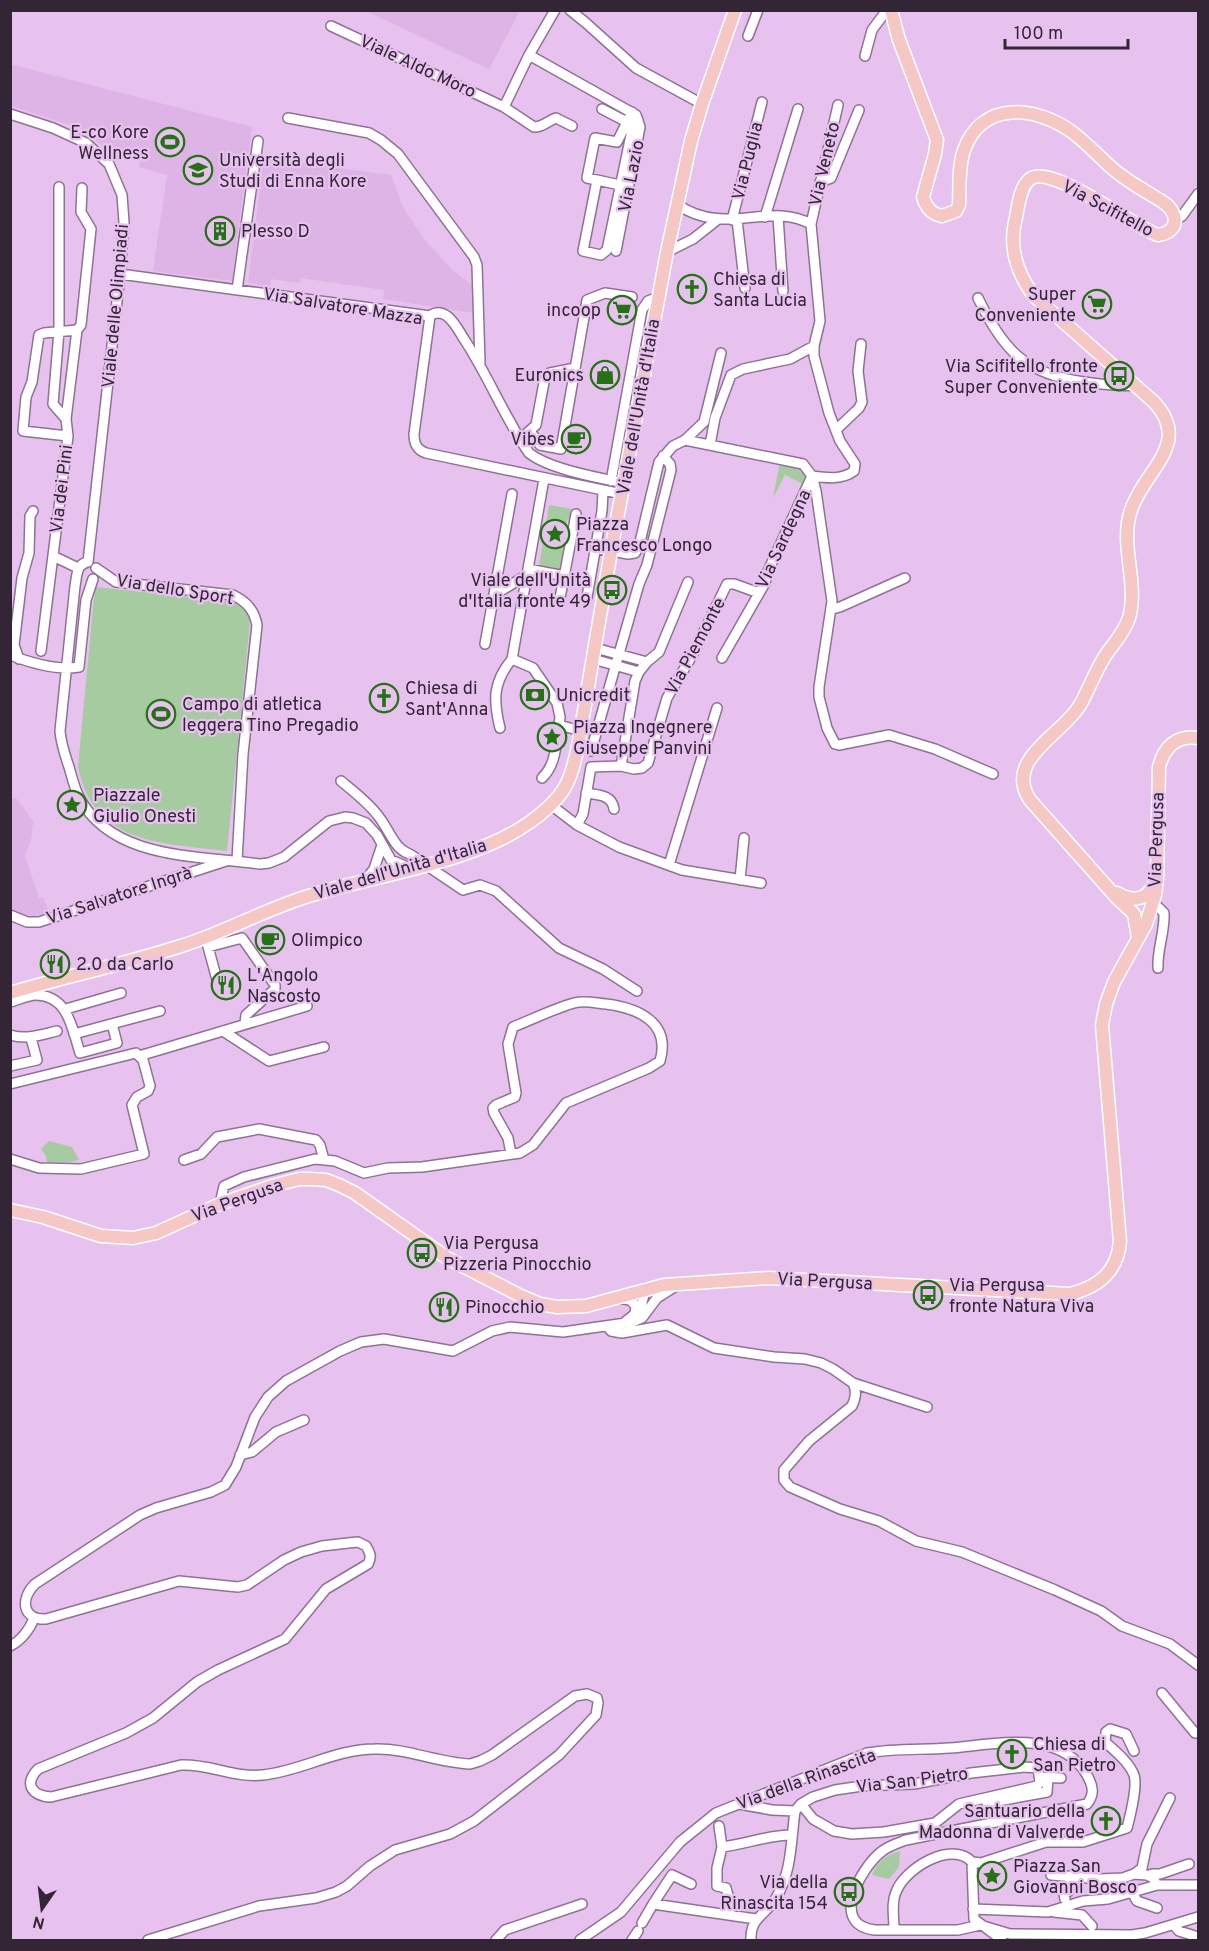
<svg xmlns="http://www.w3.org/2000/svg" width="1209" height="1951" font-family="Overpass,sans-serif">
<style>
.built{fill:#ddb4e5}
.green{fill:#a6cba0}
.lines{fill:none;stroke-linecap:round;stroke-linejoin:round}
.minor-casing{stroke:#917098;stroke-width:12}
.major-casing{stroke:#fff;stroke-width:15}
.minor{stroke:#fff;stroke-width:9}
.major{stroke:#f5c7c5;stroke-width:12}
.labels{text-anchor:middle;stroke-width:4.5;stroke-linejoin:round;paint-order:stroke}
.street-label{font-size:18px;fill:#332536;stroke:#e7c2ee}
.poi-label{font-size:18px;fill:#332536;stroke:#e7c2ee;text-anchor:start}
</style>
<rect width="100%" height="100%" fill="#e7c2ee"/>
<!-- built -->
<path class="built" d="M366,11H520L489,69Z
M10,64L252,127L232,281L153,271L167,175L139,167L141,159L109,153L110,148L104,147L79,128L11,106Z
M264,158L391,175L402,205L423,238L452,270L474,286V313L383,299L384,290L301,278L300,283L271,279L270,287L248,283Z
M11,798H16L33,821L31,840L25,856L39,898L43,897L49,912L35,916L23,915L11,909Z"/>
<!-- green -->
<path class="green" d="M780,462L800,466L807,475L805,485L785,475L773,498Z
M549,505L572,509L570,519L567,520L563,545L565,546L561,568L559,570L539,566Z
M95,587L233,601C242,607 247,611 250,622L227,851C162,843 94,845 78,767Z
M49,1141L72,1147L79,1160L70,1162H47L46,1156L41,1149Z
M900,1851L899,1867L889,1879L872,1875C878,1861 886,1855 900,1851Z"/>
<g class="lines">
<!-- minor casing -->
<g class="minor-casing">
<path id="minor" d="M570,10L586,23L636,68L702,104
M331,26L504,107L534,127C544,127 547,121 556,118L572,126
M748,36L758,10
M529,55L636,115L640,127L616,251
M865,56L872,30L887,10
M838,105L811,224L820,321L814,346V356L829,413L840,441L855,464L854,471C842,480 827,478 812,476L816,491L832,601L819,687V697L827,728L835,744L839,745L889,735L935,749L993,774
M504,107L529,55L555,10
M602,109L627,122
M632,112L617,142L595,138L587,178L597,180L583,251L601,255L607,250L632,130L638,120
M10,114L53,128L86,143L109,164L122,195L124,222L120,274L88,562
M288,118L369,133L381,140L398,154L474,257L477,265L480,363
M597,180L620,185
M820,182L831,178L859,110
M678,205C726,237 769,201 811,224
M778,216L783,291
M765,217L798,109
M732,220L762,102
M737,220L745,288
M1175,220L1182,216L1198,194
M667,252L693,239L717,220
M120,274L430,316L414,434C414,444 417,450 426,453L622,494
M237,290L258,141
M978,298C1003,350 1025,374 1084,382C1101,384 1117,387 1134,385
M430,316C435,312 441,312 447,316C454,321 459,331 464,339C488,375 504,417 529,453C549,469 599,478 624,483
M66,419L77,330
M836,430L859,408L862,402L858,371L861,344
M530,431L540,445L561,449L587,300L605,293L632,297
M527,433L536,425L545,377L550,373L575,368
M68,436L23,431L26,397L32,382L39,335L44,333L77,330L81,325L91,229L81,212L82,188
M685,440L704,422L721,353
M710,445L715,418L731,375L743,369L790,359L814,346
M611,481L642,310L648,301L658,297
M596,548L628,554L635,553L639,546L659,462L673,446L685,440L803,464L812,476L768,571L765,583L722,658
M53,556L78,568
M88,562C76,564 77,576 75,586L60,731C61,744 65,755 69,767C72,777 74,787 79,797C112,861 200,855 260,864L269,863L284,857L329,821L345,817L353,818L366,823L377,835L391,860L412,869
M96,568L116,582L233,595C247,602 254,610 257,625L243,754L237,861
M528,569L565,576
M494,595L527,575
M587,597L602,511L603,491
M560,598L576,514
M832,609L840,607L905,578
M485,644L512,494
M595,648L647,662
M41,651L68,436L66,419L53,404L59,331V187
M10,655C31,663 57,671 79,667L86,600L93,579
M19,659L14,645L22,578L29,553L30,516L33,511
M512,659L533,668L557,703L560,717L559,725
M593,659L639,672
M500,728C493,700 493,682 512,659L544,479
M591,751L639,584L647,565L671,470L670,464L663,456
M621,766L635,681L639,672L647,662L659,652L688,582
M542,778C556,765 556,744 559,725L581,731
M341,781C354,792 369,803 379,817C386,826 390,836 397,845C406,857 413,850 421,866
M586,793C599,795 612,795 614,809
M551,805L577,825L619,847L682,870L761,883
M577,825L583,814L591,767L621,766L634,769L642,768L648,763L667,698L693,654L727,584H734L759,593
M426,865L463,890L480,885L496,891L559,948L603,969L637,991
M669,865L717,708
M365,880L374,869L382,845
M740,880L744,838
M1152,905L1158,907L1164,913C1165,932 1157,949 1158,968
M10,915L27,922H39L226,861
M207,943L219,987
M208,947L242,938L275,985V989L246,1015L245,1024
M10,1002C18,1000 26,996 34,995C68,994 72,1028 80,1053L117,1043L112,1024
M66,1009L121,993
M223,1031L269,1061L324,1047
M74,1034L160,1011
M10,1035C27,1040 40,1035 57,1031
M139,1056L307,1006
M10,1066L37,1060L31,1038
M10,1084L136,1053L143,1060L150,1086L148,1091L137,1097L132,1105L144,1154L81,1169L39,1168L10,1159
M184,1160L201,1154L217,1137L249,1131L259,1129L316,1140L320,1145L324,1160
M220,1204L224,1186L244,1177L315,1159L335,1161L364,1173L388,1168L422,1167L520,1153L533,1145L566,1103L649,1068L660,1061C671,1023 639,1008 606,1004C595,1003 584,1000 574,1003C553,1009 533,1019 513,1027L508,1044L516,1093L515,1097L496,1105L493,1108L494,1113L508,1138L511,1154
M618,1298L630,1300L636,1306L635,1314L626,1321
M636,1314L641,1306L646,1288
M607,1326L611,1331L622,1333L667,1325L714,1348L774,1357L805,1359L821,1363L833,1369L853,1383L927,1407
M853,1383C857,1391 856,1398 852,1406L809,1441L784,1470V1480L790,1487L840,1509L879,1521L916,1541L962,1552L1055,1590L1101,1611L1122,1626L1170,1644L1198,1665
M240,1455L252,1452L276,1432L304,1420
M10,1646C21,1641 30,1629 34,1618
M1162,1693L1195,1733H1198
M1042,1777L1061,1778
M987,1803L1047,1792L1048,1777
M739,1804L772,1810L795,1811
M719,1826L722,1847
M972,1862L974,1919L1002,1940
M1134,1874L1142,1868L1147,1844L1170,1798
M1051,1875L1100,1879L1123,1878L1134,1874L1147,1875L1153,1878L1157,1885
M1151,1876L1152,1874H1160L1189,1864
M1132,1892L1137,1901L1157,1908
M1065,1899L1064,1894L1069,1891L1070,1876
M653,1904L672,1875L691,1884
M973,1909L1048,1912L1083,1901L1108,1899L1157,1885H1198
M1054,1912L1082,1915L1092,1926
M730,1915V1903L726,1888L717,1886V1868L722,1847C746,1844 768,1835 791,1835
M642,1923L653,1904L756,1919
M1174,1925L1179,1931L1198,1937
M894,1929C894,1917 891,1903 896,1892C905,1868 952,1840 972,1862L981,1863L1046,1842H1083L1127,1828C1130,1816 1138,1787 1134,1775C1129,1762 1115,1751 1105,1742L1106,1732L1110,1729L1126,1734L1134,1751
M148,1940L259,1906L316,1898L336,1892L347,1886L370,1866L395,1850L450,1834L474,1821L559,1755L596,1715L598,1703L597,1698L587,1694L575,1696L492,1755L480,1761L470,1764C438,1763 407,1748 375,1749C336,1749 301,1771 263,1775C233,1778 212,1764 181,1765L51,1797C33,1796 23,1785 38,1769L126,1733L153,1718L197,1682L218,1670L285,1639L326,1589L368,1564C372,1557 370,1553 366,1546L358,1542L348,1543L322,1546L301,1552L284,1560L247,1585L238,1587L179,1581L46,1619C22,1620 20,1599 35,1584L140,1515L156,1508L211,1492L225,1485L236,1467L255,1417L268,1397L286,1381L340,1351L361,1342L384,1339L453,1351L492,1331L510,1327L563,1332L633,1322L642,1318L657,1298L676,1286
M496,1940L505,1930L582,1904
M580,1940L621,1912L680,1842L716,1813L867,1753C895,1748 923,1750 950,1748C994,1745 1060,1728 1087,1775C1093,1786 1095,1794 1087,1804L906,1840C898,1843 888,1846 881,1852C860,1869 829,1925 875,1930H958L980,1925L1010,1934L1132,1935L1145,1933L1198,1917
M632,1940L638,1931
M751,1940C750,1917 766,1915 776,1898C792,1872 791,1840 795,1811L801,1804L813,1797L835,1790L862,1786L914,1784L971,1773L1024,1767L1038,1768L1040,1782L1037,1786L959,1804L935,1823L884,1832L852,1834L834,1831L813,1819L801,1804"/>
</g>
<!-- major casing -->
<g class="major-casing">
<path id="major" d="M891,10L899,40L937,140L935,154L923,197C926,207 931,214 942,216L956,211L959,205C960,187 958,167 964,150C982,100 1036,106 1072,132C1087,143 1099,157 1113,169C1128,182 1147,192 1163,202C1179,213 1180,232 1158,235C1134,227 1051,163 1030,179C1019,187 1018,210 1015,222C1009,249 1018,275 1034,296L1154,402C1193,444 1144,470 1131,510C1119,546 1139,582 1129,618C1124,633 1113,644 1105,656C1095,672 1089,689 1080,705C1062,735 1003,760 1030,800L1117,898L1134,914L1138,938
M1117,893C1132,902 1146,901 1154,884
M10,993C67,976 125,964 181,946C226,932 267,908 312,895C379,874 473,863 530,822C565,797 572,781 579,740L611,551L667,252L691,141L702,104L735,10
M10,1210L43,1217L101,1236L133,1238L156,1233L220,1204L272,1186L299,1179H311L326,1180L339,1185L355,1193L447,1258L521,1296L540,1304L557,1307L586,1306L664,1285L769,1278L1070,1294C1099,1287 1117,1272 1120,1242L1102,1025L1106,1004L1114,982L1146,924L1155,895L1157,879L1159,767C1164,747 1176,735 1198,738"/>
</g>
<!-- minor -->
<use href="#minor" class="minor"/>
<!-- major -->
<use href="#major" class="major"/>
</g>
<!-- icons -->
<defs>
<g id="stadium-ring" transform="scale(1.5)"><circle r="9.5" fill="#e7c2ee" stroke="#257116" stroke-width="1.5"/><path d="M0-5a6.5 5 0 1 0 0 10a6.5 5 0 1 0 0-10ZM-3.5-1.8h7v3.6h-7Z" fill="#257116"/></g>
<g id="university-ring" transform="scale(1.5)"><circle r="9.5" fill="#e7c2ee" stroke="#257116" stroke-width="1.5"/><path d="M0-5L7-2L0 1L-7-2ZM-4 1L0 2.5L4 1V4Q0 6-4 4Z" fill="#257116"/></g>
<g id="building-ring" transform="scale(1.5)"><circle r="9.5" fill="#e7c2ee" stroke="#257116" stroke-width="1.5"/><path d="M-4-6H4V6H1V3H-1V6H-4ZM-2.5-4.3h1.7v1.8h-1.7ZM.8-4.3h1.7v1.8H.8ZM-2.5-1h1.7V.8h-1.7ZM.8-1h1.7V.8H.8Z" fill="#257116"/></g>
<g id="church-ring" transform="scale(1.5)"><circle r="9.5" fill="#e7c2ee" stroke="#257116" stroke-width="1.5"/><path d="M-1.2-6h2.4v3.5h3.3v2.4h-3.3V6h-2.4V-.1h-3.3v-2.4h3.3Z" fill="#257116"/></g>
<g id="supermarket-ring" transform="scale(1.5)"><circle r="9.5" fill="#e7c2ee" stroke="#257116" stroke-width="1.5"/><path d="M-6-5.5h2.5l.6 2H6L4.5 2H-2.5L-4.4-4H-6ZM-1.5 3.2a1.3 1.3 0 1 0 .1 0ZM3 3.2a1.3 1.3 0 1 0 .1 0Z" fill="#257116"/></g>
<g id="shop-ring" transform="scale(1.5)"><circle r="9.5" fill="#e7c2ee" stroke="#257116" stroke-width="1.5"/><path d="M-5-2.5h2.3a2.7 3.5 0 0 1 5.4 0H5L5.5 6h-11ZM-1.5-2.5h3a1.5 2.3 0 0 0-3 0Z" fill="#257116"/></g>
<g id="bus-ring" transform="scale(1.5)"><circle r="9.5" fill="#e7c2ee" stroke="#257116" stroke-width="1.5"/><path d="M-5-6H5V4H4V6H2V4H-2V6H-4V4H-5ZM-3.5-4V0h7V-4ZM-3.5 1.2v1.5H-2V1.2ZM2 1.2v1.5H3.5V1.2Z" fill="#257116"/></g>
<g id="cafe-ring" transform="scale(1.5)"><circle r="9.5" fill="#e7c2ee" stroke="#257116" stroke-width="1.5"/><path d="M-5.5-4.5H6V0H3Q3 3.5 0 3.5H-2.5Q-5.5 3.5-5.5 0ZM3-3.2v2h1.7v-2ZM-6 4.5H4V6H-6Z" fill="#257116"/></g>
<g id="sight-ring" transform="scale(1.5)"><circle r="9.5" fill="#e7c2ee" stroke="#257116" stroke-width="1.5"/><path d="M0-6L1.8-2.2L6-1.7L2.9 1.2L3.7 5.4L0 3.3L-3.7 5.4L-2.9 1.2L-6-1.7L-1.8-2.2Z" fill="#257116"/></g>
<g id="bank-ring" transform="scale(1.5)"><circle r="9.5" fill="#e7c2ee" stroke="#257116" stroke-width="1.5"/><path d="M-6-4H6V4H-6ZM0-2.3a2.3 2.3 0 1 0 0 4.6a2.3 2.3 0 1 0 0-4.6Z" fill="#257116"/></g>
<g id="restaurant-ring" transform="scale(1.5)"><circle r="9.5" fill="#e7c2ee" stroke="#257116" stroke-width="1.5"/><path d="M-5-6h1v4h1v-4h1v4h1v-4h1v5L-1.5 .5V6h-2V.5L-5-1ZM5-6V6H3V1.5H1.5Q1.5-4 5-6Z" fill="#257116"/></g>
</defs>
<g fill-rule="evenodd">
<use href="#stadium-ring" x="170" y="142"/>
<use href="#university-ring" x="198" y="170"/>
<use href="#building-ring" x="220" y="231"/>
<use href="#church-ring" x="692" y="289"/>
<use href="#supermarket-ring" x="1097" y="304"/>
<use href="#supermarket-ring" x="622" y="310"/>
<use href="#shop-ring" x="605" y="375"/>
<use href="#bus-ring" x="1119" y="376"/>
<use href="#cafe-ring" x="576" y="439"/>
<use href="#sight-ring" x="555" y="534"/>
<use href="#bus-ring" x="612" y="590"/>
<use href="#bank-ring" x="535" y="695"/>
<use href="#church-ring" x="384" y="698"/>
<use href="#stadium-ring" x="161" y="714"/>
<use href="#sight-ring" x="552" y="737"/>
<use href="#sight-ring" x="72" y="805"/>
<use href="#cafe-ring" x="270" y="940"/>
<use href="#restaurant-ring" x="55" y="964"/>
<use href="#restaurant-ring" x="226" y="985"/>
<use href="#bus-ring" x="422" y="1253"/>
<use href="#bus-ring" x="928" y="1295"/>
<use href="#restaurant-ring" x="444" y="1307"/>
<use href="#church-ring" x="1012" y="1754"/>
<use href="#church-ring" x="1106" y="1821"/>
<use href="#sight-ring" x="992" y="1876"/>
<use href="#bus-ring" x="849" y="1892"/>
</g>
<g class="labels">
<!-- street labels -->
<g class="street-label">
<text transform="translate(418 66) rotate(25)" y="6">Viale Aldo Moro</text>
<text transform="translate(747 161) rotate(-76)" y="6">Via Puglia</text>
<text transform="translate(824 164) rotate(-77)" y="6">Via Veneto</text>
<text transform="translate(631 176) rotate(-79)" y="6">Via Lazio</text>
<text transform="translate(1108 208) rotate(28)" y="6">Via Scifitello</text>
<text transform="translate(115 306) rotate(-85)" y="6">Viale delle Olimpiadi</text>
<text transform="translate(343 306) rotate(9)" y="6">Via Salvatore Mazza</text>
<text transform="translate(638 407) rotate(-80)" y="6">Viale dell'Unità d'Italia</text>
<text transform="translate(61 489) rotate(-83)" y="6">Via dei Pini</text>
<text transform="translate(783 539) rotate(-65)" y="6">Via Sardegna</text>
<text transform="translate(175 589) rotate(9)" y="6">Via dello Sport</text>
<text transform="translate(695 646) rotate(-62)" y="6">Via Piemonte</text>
<text transform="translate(1156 840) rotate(-88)" y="6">Via Pergusa</text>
<text transform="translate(400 869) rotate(-16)" y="6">Viale dell'Unità d'Italia</text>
<text transform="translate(119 895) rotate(-18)" y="6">Via Salvatore Ingrà</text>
<text transform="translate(237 1200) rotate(-20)" y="6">Via Pergusa</text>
<text transform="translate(825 1281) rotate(3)" y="6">Via Pergusa</text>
<text transform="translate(806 1779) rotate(-20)" y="6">Via della Rinascita</text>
<text transform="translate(912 1780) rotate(-7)" y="6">Via San Pietro</text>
</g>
<!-- poi labels -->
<g class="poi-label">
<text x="149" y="138" text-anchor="end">E-co Kore<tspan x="149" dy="21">Wellness</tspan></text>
<text x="219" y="166">Università degli<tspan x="219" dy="21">Studi di Enna Kore</tspan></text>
<text x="241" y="237">Plesso D</text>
<text x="713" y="285">Chiesa di<tspan x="713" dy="21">Santa Lucia</tspan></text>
<text x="1076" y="300" text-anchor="end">Super<tspan x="1076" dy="21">Conveniente</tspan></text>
<text x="601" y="316" text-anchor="end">incoop</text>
<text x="1098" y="372" text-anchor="end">Via Scifitello fronte<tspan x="1098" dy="21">Super Conveniente</tspan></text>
<text x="584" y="381" text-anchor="end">Euronics</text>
<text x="555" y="445" text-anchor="end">Vibes</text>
<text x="576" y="530">Piazza<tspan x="576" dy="21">Francesco Longo</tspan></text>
<text x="591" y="586" text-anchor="end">Viale dell'Unità<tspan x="591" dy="21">d'Italia fronte 49</tspan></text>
<text x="405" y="694">Chiesa di<tspan x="405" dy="21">Sant'Anna</tspan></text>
<text x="556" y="701">Unicredit</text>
<text x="182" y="710">Campo di atletica<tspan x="182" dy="21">leggera Tino Pregadio</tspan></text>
<text x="573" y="733">Piazza Ingegnere<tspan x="573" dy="21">Giuseppe Panvini</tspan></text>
<text x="93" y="801">Piazzale<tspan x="93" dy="21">Giulio Onesti</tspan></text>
<text x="291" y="946">Olimpico</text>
<text x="76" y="970">2.0 da Carlo</text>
<text x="247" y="981">L'Angolo<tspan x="247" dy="21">Nascosto</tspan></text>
<text x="443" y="1249">Via Pergusa<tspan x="443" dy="21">Pizzeria Pinocchio</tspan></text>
<text x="949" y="1291">Via Pergusa<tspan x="949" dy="21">fronte Natura Viva</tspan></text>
<text x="465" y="1313">Pinocchio</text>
<text x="1033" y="1750">Chiesa di<tspan x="1033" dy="21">San Pietro</tspan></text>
<text x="1085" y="1817" text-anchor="end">Santuario della<tspan x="1085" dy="21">Madonna di Valverde</tspan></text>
<text x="1013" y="1872">Piazza San<tspan x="1013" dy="21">Giovanni Bosco</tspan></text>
<text x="828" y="1888" text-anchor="end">Via della<tspan x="828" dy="21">Rinascita 154</tspan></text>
</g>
</g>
<!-- border -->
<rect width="1209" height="1951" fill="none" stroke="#332536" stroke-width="24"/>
<!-- north arrow -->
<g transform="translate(42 1909) rotate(194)" stroke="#e7c2ee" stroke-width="4.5" paint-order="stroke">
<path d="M0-4.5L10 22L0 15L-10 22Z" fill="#332536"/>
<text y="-9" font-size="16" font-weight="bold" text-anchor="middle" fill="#332536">N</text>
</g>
<!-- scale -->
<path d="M1005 39v9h123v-9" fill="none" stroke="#332536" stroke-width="3"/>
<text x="1014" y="39" font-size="18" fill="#332536" stroke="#e7c2ee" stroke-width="4.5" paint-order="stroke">100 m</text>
</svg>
